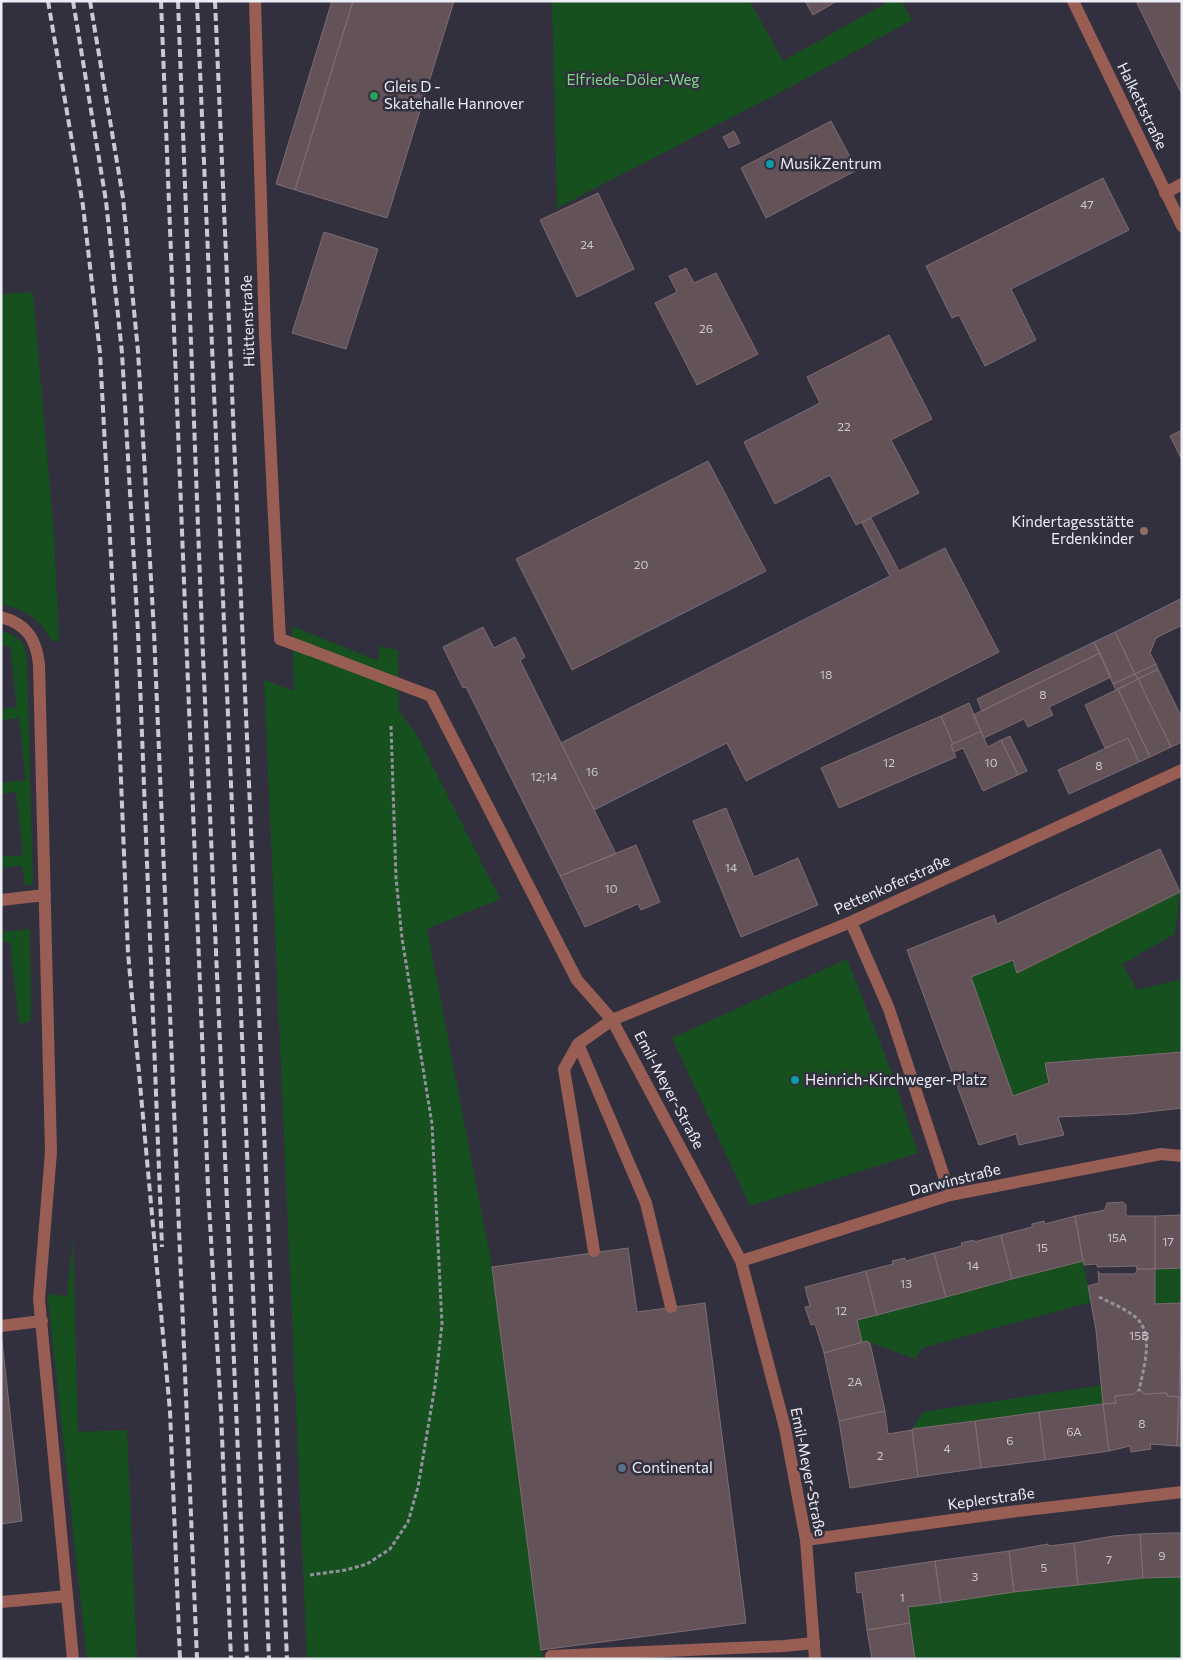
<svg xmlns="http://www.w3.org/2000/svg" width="1183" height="1660" font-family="Commissioner,sans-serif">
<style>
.green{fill:#16501e}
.building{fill:#635359;stroke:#7d6c72}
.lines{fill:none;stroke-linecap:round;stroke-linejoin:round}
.path{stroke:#93929e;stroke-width:3;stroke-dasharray:4 2.5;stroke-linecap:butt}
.service{stroke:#985e54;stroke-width:12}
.minor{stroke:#985e54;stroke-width:12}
.rail{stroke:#c9c9d2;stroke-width:4;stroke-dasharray:8 4;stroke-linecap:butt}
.leisure-dot{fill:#2e9e5b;stroke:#32303e;stroke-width:2}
.culture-dot{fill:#0f9aa8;stroke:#32303e;stroke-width:2}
.education-dot{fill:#8d6e63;stroke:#32303e;stroke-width:2}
.service-dot{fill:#5c6f8a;stroke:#32303e;stroke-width:2}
.labels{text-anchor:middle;stroke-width:5;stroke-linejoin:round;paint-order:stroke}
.number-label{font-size:12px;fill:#cac6cf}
.park-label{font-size:15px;fill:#7ed984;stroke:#32303e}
.poi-label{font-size:15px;fill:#ededf6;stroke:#32303e;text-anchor:start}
.street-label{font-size:15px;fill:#ededf6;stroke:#32303e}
</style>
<rect width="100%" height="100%" fill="#32303e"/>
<!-- green -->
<path class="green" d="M552,1H750L783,61L890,1H901L912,20L796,84L557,208Z
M33,292L54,535L59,641H52C38,617 27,611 1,604V294Z
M292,626L378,661L380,646L398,650L399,711L417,735L500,899L427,929L492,1267L543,1659H307L264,680L294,691Z
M1,631C16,635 25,641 27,657L33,885H25L22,866L1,868V857L23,855L16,792L1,794V783L26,780L19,718L1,720V709L17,707L10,646H1Z
M1180,892L1175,934L1122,964L1137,990L1182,979V1052L1045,1063L1049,1083L1013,1096L971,977L1013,960L1018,973Z
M30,929L31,1021L19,1024L10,942H1V932Z
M847,959L892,1073L918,1153L750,1206L672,1038Z
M73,1238L78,1432L127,1430L137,1659H87L48,1298L49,1294L67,1296Z
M1083,1261L1091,1302L922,1348L915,1359L867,1341L862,1342L857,1320Z
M1182,1268V1303L1155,1304V1269Z
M1102,1385L1103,1404L912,1429L923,1412Z
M1182,1577V1659H915L908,1607C999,1594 1090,1579 1182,1577Z"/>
<!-- building -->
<path class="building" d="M332,1H353L295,190L276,184Z
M353,1H454L387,218L295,190Z
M805,1H837L813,15Z
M1136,1H1182V94L1173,77Z
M831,121L857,170L766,218L741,168Z
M734,131L740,143L729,148L723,137Z
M1103,178L1129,230L1011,289L1036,340L985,366L959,315L952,318L926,266Z
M598,193L634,269L577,297L540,220Z
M324,232L378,249L346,349L292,333Z
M686,268L694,283L716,273L758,354L697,385L655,303L677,292L669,276Z
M889,335L932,419L891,440L919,493L856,525L830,475L775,504L744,442L820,403L807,377Z
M1182,430V460L1170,436Z
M708,461L766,571L572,670L516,559Z
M871,518L899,571L945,548L999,652L746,781L727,743L594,810L561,743L890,576L862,523Z
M1182,598V625L1156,638L1150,653L1156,664L1135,674L1115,632Z
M483,627L494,648L515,637L525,657L520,660L616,854L560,876L466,687L463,688L443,647Z
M1115,632L1135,674L1113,684L1094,642Z
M1094,642L1100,653L982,711L977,699Z
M1100,653L1111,677L1049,707L1053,715L1028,727L1024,719L984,738L973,715Z
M1156,664L1158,669L1138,679L1135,674Z
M1158,669L1182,718V742L1171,747L1138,679Z
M1135,674L1138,679L1116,690L1113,684Z
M1138,679L1171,747L1150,757L1118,689Z
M1118,689L1150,757L1139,762L1128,738L1105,748L1085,705Z
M969,703L981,731L953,744L941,716Z
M941,716L953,744L951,745L956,757L839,808L821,768Z
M981,731L988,747L1001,740L1018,775L983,791L963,748L954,752L951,745Z
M1010,736L1027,771L1018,775L1001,740Z
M1128,738L1139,762L1069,794L1058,770Z
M726,808L754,877L798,858L818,905L741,937L693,821Z
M636,845L660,902L641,910L638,904L585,927L560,876Z
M1160,849L1180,892L1017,973L1013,960L971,977L1013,1096L1049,1083L1045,1063L1182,1052V1108L1130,1114L1058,1117L1064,1135L1019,1145L1016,1134L979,1145L907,950L994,915L997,924Z
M1123,1202L1126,1205V1216H1155V1269H1136L1137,1266L1097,1267V1264L1084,1265L1075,1216L1105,1210L1107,1203Z
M1182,1215V1268L1155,1269V1216Z
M1075,1216L1083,1261L1012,1279L1001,1235L1032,1227V1224L1044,1221L1045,1224Z
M1001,1235L1012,1279L946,1297L934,1253L962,1246L961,1243L974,1240V1242Z
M628,1248L637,1312L705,1303L746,1623L541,1650L492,1267Z
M934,1253L946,1297L877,1315L866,1271L893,1264L892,1261L905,1258L906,1261Z
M1138,1269H1155V1304L1182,1303L1179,1397L1167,1396V1393L1144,1394L1142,1391H1137L1134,1394L1115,1396L1116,1403L1103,1404L1096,1330L1088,1286L1099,1283L1098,1271L1101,1274H1135Z
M866,1271L877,1315L857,1320L862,1342L824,1353L815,1324L811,1325L805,1307L810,1306L805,1287Z
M1,1332L22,1521L1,1524Z
M867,1341L870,1343L885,1411L839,1421L824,1353Z
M1137,1391H1142L1144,1394L1167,1393V1396L1179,1397L1177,1446L1150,1444L1151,1449L1131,1452L1130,1446L1109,1451L1103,1404L1116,1403L1115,1396L1134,1394Z
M1179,1397H1182V1446H1177Z
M1103,1404L1109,1451L1045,1460L1039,1412Z
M885,1411L888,1434L912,1430L918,1477L850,1488L839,1421Z
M1039,1412L1045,1460L981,1468L975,1421Z
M975,1421L981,1468L918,1477L912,1429Z
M1171,1533H1182V1577L1143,1578L1140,1534Z
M1140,1534L1143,1578L1078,1585L1074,1543L1113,1536Z
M1074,1543L1078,1585L1014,1592L1009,1551L1048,1544V1546Z
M1009,1551L1014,1592L941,1603L935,1561Z
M935,1561L941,1603L908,1607L910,1623L867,1630L862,1592L857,1593L855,1573Z
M910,1623L915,1659H872L867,1630Z"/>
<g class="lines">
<!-- path -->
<path class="path" d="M1099,1297C1111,1303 1124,1308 1134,1316C1156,1332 1143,1369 1139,1391
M310,1575L346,1570L367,1564L390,1549L408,1522L418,1487L435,1386L442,1324L432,1124L402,938L396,878L391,726"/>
<!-- service -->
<path class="service" d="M255,1L265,335L280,639L310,650
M1,617C27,624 36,639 39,664L51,1152L39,1299L73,1659
M1,900L45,895
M578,1044L646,1203L671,1307
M594,1251L564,1069L578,1044L612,1020
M1,1326L42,1321
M1,1602L67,1596
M551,1656L784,1646L814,1643"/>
<!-- minor -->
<path class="minor" d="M1073,1L1182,226
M1165,193L1182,184
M310,650L431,696L577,980L612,1020L741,1261L785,1428L806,1540L815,1659
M851,922L889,1009L950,1195
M612,1020L851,922L1182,770
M741,1261L950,1195L1161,1154L1182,1156
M806,1540L1010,1512L1182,1492"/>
<!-- rail -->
<path class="rail" d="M48,1L83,206L100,353L115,632L128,953L170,1411L180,1659
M73,1L106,201L122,353L138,632L162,1247
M90,1L123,198L138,351L154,632L197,1659
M161,1L208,1188L221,1411L231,1659
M178,1L202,632L247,1659
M197,1L269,1659
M215,1L287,1659"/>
</g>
<!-- markers -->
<circle class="leisure-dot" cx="374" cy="96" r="5"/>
<g class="culture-dot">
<circle cx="770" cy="164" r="5"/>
<circle cx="795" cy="1080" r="5"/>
</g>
<circle class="education-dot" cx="1144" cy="531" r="5"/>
<circle class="service-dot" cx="622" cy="1468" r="5"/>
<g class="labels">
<!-- number labels -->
<g class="number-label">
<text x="1087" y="209">47</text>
<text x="587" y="249">24</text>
<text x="706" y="333">26</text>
<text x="844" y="431">22</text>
<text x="641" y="569">20</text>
<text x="826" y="679">18</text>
<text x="1043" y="699">8</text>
<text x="889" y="767">12</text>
<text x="991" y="767">10</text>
<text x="1099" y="770">8</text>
<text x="592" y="776">16</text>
<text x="544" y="781">12;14</text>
<text x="731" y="872">14</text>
<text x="611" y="893">10</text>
<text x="1117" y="1242">15A</text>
<text x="1168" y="1246">17</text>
<text x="1042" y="1252">15</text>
<text x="973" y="1270">14</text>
<text x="906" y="1288">13</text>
<text x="841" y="1315">12</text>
<text x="1139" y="1340">15B</text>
<text x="855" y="1386">2A</text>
<text x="1142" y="1428">8</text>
<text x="1074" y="1436">6A</text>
<text x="1010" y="1445">6</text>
<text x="947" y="1453">4</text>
<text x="880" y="1460">2</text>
<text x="1162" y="1560">9</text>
<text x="1109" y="1564">7</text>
<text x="1044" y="1572">5</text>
<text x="975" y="1581">3</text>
<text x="902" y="1602">1</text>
</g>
<!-- park labels -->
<g class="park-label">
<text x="633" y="85">Elfriede-Döler-Weg</text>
</g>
<!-- poi labels -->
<g class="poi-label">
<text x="384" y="92">Gleis D -<tspan x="384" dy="17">Skatehalle Hannover</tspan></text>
<text x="780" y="169">MusikZentrum</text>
<text x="1134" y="527" text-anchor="end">Kindertagesstätte<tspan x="1134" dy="17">Erdenkinder</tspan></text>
<text x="805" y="1085">Heinrich-Kirchweger-Platz</text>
<text x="632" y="1473">Continental</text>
</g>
<!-- street labels -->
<g class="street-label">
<text transform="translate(1142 106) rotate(64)" y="5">Halkettstraße</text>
<text transform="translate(248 321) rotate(-92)" y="5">Hüttenstraße</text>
<text transform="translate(892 885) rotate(-24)" y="5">Pettenkoferstraße</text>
<text transform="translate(669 1090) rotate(62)" y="5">Emil-Meyer-Straße</text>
<text transform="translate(955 1180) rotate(-14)" y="5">Darwinstraße</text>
<text transform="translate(808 1472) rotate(79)" y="5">Emil-Meyer-Straße</text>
<text transform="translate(991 1499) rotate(-8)" y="5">Keplerstraße</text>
</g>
</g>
<!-- border -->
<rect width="1183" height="1660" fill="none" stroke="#ededf6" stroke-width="5"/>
</svg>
